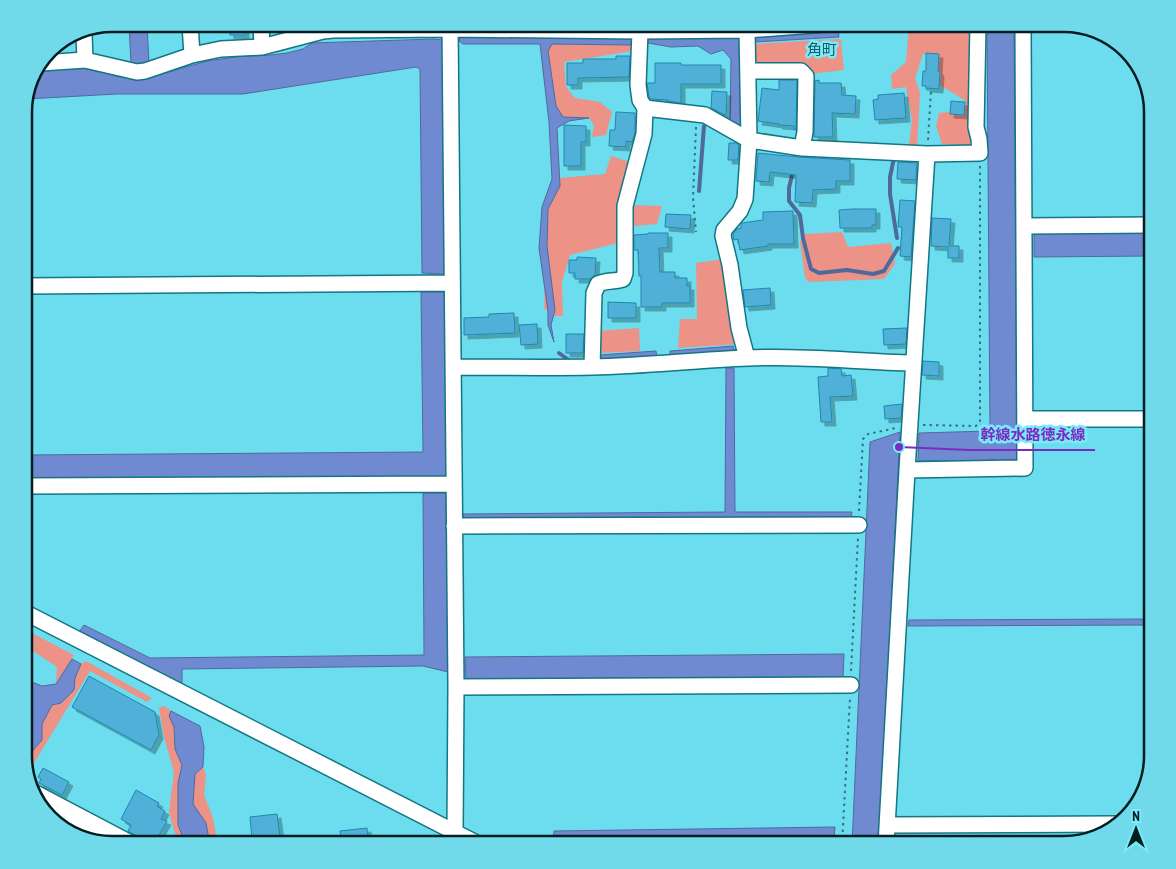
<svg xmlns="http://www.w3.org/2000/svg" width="1176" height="869" font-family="'PT Sans Narrow','Noto Sans JP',sans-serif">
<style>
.green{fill:#ec9286}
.water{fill:#708ad1;stroke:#50699c}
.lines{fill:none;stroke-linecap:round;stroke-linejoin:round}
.stream{stroke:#50699c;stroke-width:4}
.building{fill:#51b0d7;stroke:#1f87ad;filter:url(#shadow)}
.minor-casing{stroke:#137682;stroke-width:18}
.highway-casing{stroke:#137682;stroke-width:24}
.path{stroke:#33747e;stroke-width:2;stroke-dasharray:2.5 4;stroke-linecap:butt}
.minor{stroke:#fff;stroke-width:15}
.highway{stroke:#fff;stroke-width:21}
.labels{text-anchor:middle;stroke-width:5;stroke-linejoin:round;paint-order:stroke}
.neighbourhood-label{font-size:15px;fill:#1a5962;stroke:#79eafb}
.rim{fill:none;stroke:#041d21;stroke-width:2.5}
.leader{fill:none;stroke:#7b2cbf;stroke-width:2}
.callout-dot{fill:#7b2cbf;stroke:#79eafb;stroke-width:2}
.callout-label{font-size:15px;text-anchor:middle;font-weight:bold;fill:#7b2cbf;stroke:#79eafb;stroke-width:5;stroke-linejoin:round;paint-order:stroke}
</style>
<defs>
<filter id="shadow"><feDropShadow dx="4" dy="4" stdDeviation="0" flood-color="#0004"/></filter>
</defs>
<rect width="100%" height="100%" fill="#6bddee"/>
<!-- green -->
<path class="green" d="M909,24H973L970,145L942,144L936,126L939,113L958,111L966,101L935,82L934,54H923L915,78L920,93L917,147L909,144L912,120L906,87L892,89L891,75L906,62Z
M841,39L844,70L810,74L754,68V44Z
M551,44L630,45L633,51L564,62L566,87L575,98L600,102L612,112L606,135L592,137L594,125L589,118L563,117L556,106L548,51Z
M611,156L633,163L629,205L662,206L657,224L622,227L618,243L570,255L562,282L563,316H553L544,308L548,209L560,186V178L605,174Z
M842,232L848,247L891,243L895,264L884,279L809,282L805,278L800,241L805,234Z
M724,259L738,344L678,348L680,319H697L696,263Z
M639,328L640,351L596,353L597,331Z
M24,629L74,655L56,684L57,667L24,645Z
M86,661L152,698L147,702L90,671L31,768L28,756L42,740V724L52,705L61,703L74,690L75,678L81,664Z
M164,706L171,711L169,716L174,727L175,749L182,765L178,783V825L186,845H178L169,812L174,772L164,737L159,708Z
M203,767L206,775L204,795L213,818L218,845H210L206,823L193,804L195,774Z"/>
<!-- water -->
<path class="water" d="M129,24H147L149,64H131Z
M1014,26L1017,460L918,461L919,433L990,431L987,27Z
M838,29L839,37L755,42L754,34Z
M739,35L741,128L730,122L731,59L723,50L711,54L698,46L671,47L648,43L647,37Z
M460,36L625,37L633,40L630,45L552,44L548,51L556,106L563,117L589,118L569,121L557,128L560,186L548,209L547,246L555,310L551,325L554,342L548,325V311L539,248L542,207L552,179L549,122L540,44H463L459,41Z
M433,39L443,40L446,274L422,273L420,69L416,67L243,94H117L26,99L33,73L35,71L78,65L119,77L134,78H148L207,61L243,56L271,55L287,53L303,49L312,43Z
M1152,231V256L1034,257V232Z
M421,292H446L447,477L24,479V455L423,452Z
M733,346L735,352L670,358V351Z
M656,351L657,359L600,362L599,355Z
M726,368H734L735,512H852L851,519L463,521V514L725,512Z
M900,432L879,845H852L870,442Z
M423,493H446L448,672L423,666L182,669V684L79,632L84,625L150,658L424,655Z
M1152,619V625L908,626L909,620Z
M844,654L843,677L466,679L465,657Z
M72,659L81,664L75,678L74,690L61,703L52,705L42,724V740L28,756L24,757V686L32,682L42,686L56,684Z
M171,711L200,726L204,747L203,767L195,774L193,804L206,823L210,845H186L178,825V783L182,765L175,749L174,727L169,716Z
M835,827L834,837L563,841L562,845H553L554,831Z"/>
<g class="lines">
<!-- stream -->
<path class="stream" d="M894,158L890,177V194L897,238
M793,171L789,188V201L800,215L803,238L811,269L819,273L847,270L873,274L884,271L898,248
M699,191L704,126
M559,353L570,361H572"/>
</g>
<!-- building -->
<path class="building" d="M229,24H245V35H230Z
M926,53L939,54L938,71L940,72L939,89L926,88V86H922L923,71H926Z
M616,56H630L629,77L578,78V85H567V63H583V59H616Z
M655,63H681V65H721V84H681V103L668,101V100L651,99L649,97L647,83H655Z
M779,80H797L796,130H794V126L778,125L779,124L758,121L762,88L779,90Z
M819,80V83H841L842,95L856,96L855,114L832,113L833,137H814L815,81Z
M712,91L727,92L726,115L723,114L711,108Z
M904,93L906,118L875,120L873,100L878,99V95Z
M951,101L965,102L964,115L950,114Z
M616,112L635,113V133L632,142L626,141V147L609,146L610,130H615Z
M564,125L586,126V142H581V166H564Z
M729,143H736L739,145L738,160H728Z
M758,153L798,157L850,160V181H836V189L813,190L812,203L795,202L796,175L770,172L769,182L756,181Z
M898,162L917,163L916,180L897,179Z
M900,200L915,201L911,257L900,256L902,227H898Z
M853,209H876V225H872V228H840L839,210Z
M793,211L794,244H768V246L740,250L738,239L734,240L733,234L737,229L741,228V225L742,223L763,220V212Z
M666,214L691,215L690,229L665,227Z
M932,218L951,219L949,246H959V258H948V247L931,246Z
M648,233H668V248H659L660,272H675V278H687V286H690V303H662V307H641V276H639L638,250H634V235L648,234Z
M577,257L596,258L595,275L590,279H575V273H569V260H577Z
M770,288L771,305L745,307L743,290Z
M608,302L636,303V318H608Z
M514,313L515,333L464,335V318L489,317V314Z
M537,324L538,344L521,345L519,325Z
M907,328L906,344L884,345L883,329Z
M566,334H584L583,353H566Z
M923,361L939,362V376L922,375Z
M828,368L841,369L842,376L851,375L853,396L830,397L832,422H821L818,377L828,376Z
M902,404L901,418L885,419L884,406Z
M89,676L155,712L159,735L151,750L72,707Z
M43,768L69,782L62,795L39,783L41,779L38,777Z
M136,790L159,803L157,806L165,811L161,819L167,821L156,841L146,836L144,840L128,831L131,825L121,819Z
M277,814L280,836H276L277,845H255V839H252L250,817Z
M367,828L368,842L342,845L340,831Z"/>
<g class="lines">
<!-- minor casing -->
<g class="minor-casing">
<path id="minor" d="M190,24L192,55
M261,24L262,47
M450,24L456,687L455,832
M747,30L749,140L745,199L740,211L724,230L723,236L730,265L739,328L747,358
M640,31L638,85L640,100L645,108L705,115L749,140L802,148L927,154L980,153L979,139L976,127L978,24
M84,35L85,60
M41,63L85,60L137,72L145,71L192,55L221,49L262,47L323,31L333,30L450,29L640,31L747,30L826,24
M748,71H801L806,76L805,132L802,148
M1025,226L1152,225
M24,286L452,283
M453,367C499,367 546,368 593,367C644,366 696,360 748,358C803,355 858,362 914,363
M592,367L594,293L598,284C606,280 615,282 623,279L625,273V206L644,134L645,108
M1025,419H1152
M907,470L927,154
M24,486L454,484
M454,526L859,525
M24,612L480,845
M456,687L851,685
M887,825L1117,824
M886,845L907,470L1025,468L1023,24"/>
</g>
<!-- highway casing -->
<g class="highway-casing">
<path id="highway" d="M33,795L128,845"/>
</g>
<!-- path -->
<path class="path" d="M696,127L693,198L696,232
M928,140L931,90
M923,425L976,426L980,421V165
M859,511L863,439L868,434L896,428
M851,671L858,538
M842,845L850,698"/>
<!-- minor -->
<use href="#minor" class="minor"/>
<!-- highway -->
<use href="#highway" class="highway"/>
</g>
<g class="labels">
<!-- neighbourhood labels -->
<g class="neighbourhood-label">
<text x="822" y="55">角町</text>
</g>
</g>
<!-- crop -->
<path d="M0 0H1176V869H0ZM112 32H1064A80 80 0 0 1 1144 112V756A80 80 0 0 1 1064 836H112A80 80 0 0 1 32 756V112A80 80 0 0 1 112 32Z" fill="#70daea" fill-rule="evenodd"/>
<path class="rim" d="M112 32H1064A80 80 0 0 1 1144 112V756A80 80 0 0 1 1064 836H112A80 80 0 0 1 32 756V112A80 80 0 0 1 112 32Z"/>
<!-- callouts -->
<path class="leader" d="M899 447L970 450H1095"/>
<circle class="callout-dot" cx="899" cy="447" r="5"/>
<g class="callout-label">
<text x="1033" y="440">幹線水路徳永線</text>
</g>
<!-- north arrow -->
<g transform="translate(1136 829)" stroke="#79eafb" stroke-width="4" paint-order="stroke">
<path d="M0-4L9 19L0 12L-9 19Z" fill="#041d21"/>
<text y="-8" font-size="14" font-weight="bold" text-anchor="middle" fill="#041d21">N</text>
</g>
</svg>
